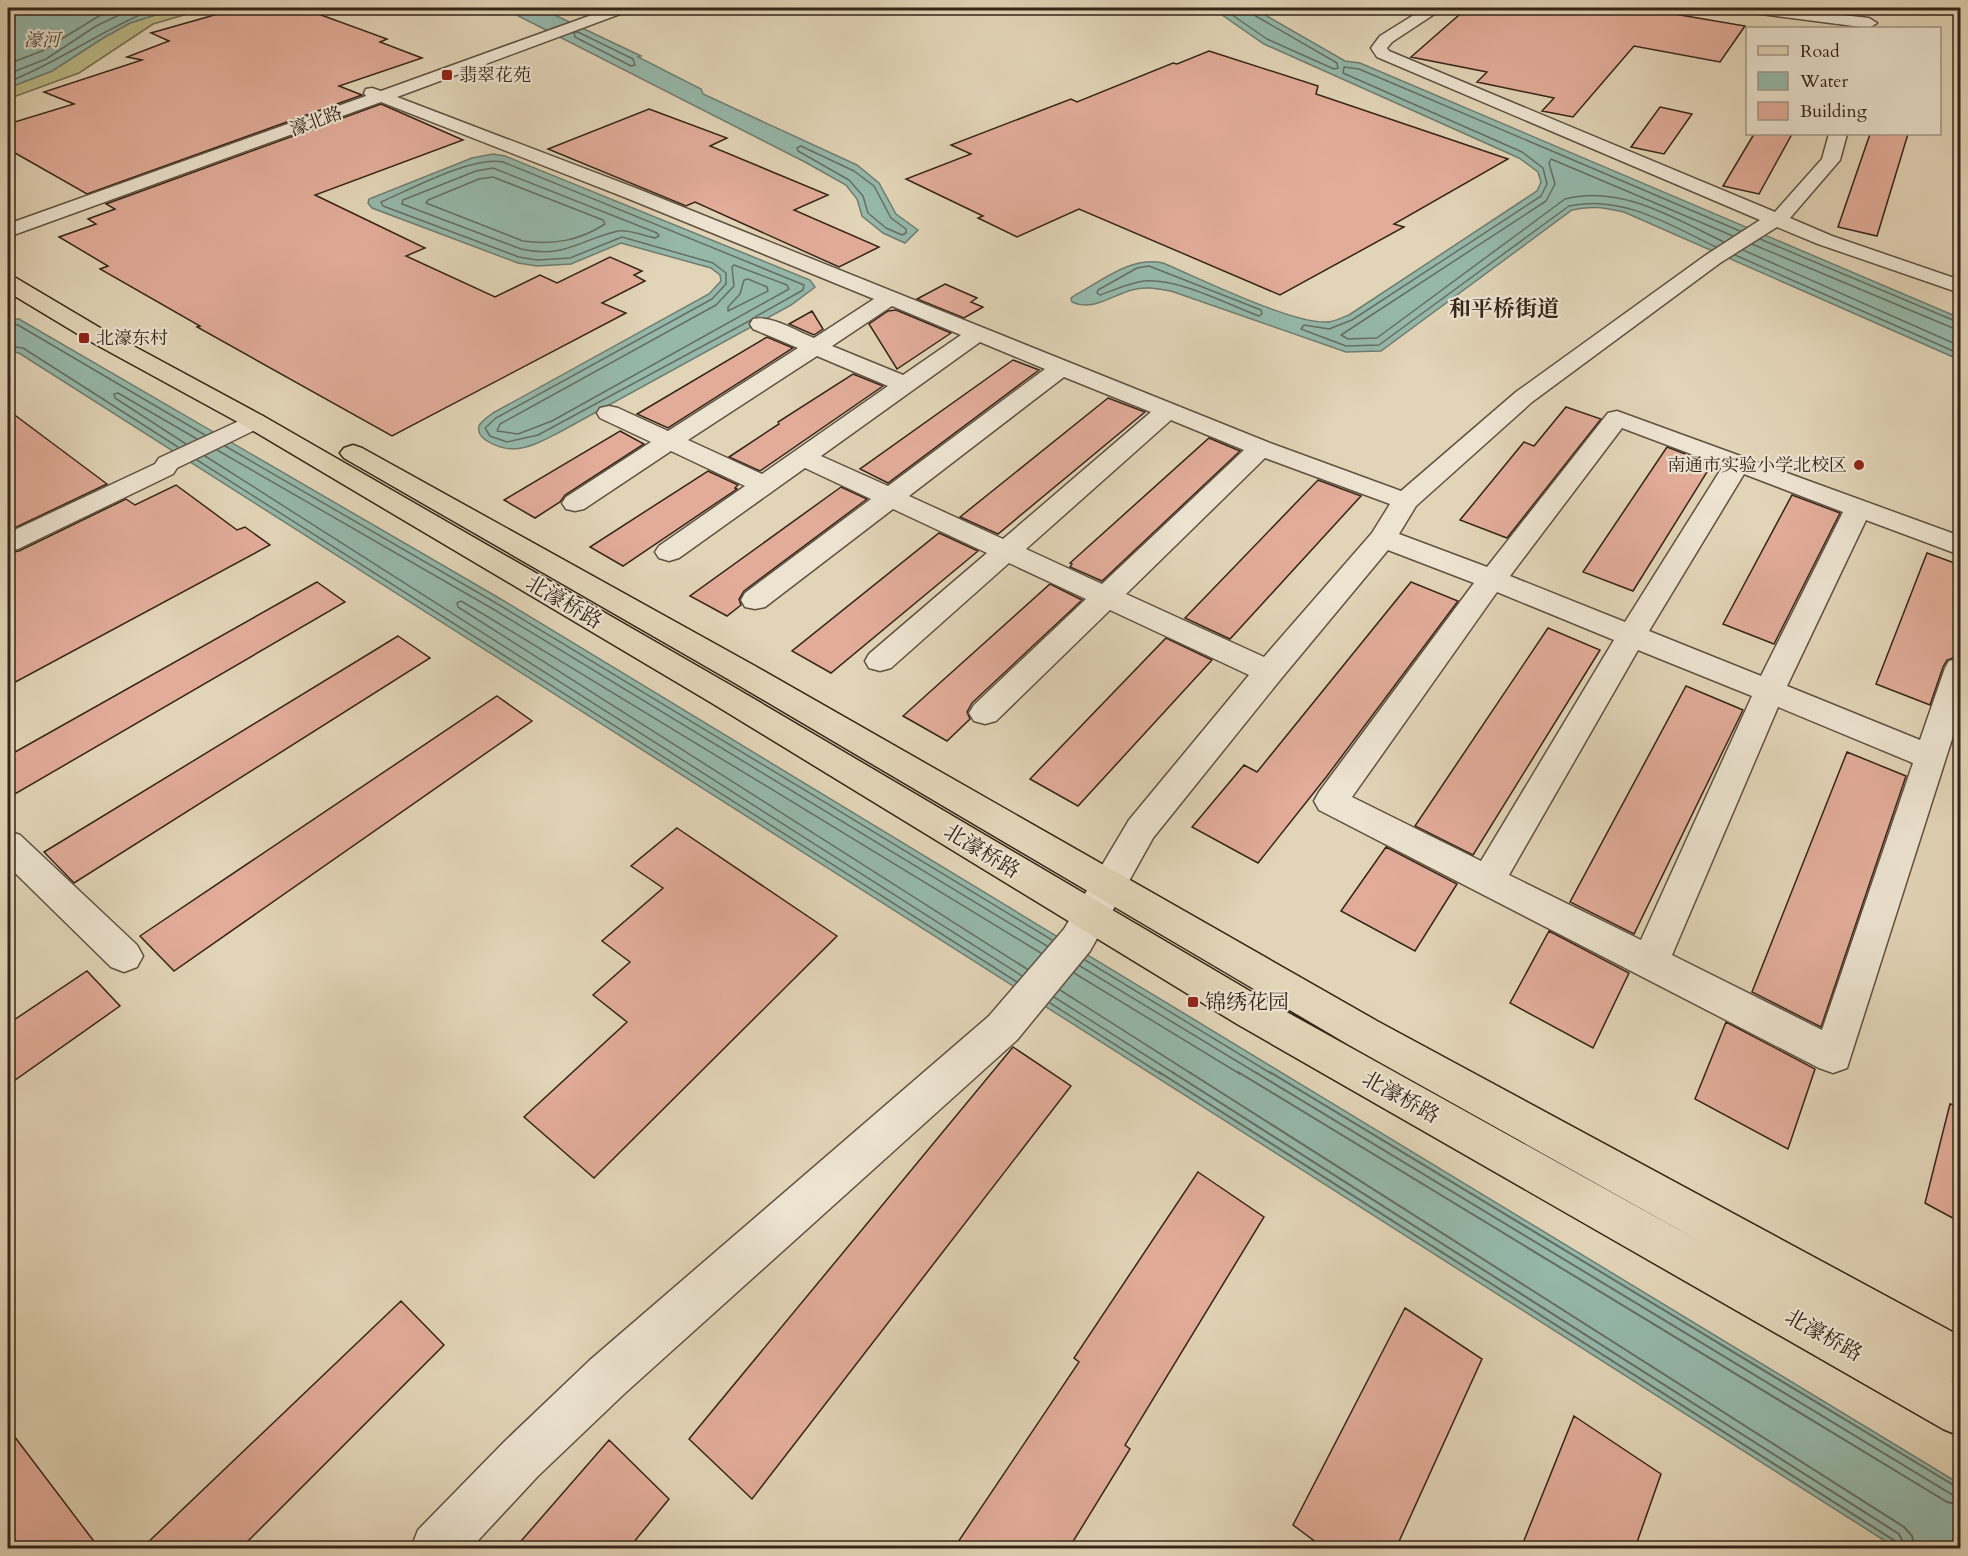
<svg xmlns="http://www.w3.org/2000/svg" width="1968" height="1556" font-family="Cardo,'Noto Serif SC',serif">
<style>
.green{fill:#bcbb89;stroke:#787051;stroke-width:1.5}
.water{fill:#95b8aa;stroke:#6f7d70;stroke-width:1.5}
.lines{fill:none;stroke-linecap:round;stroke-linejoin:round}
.shore-far1{stroke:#656e62;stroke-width:1.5}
.shore{stroke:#656e62;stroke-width:2}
.building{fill:#e2ac99;stroke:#352519;stroke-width:1.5}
.minor-casing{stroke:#605140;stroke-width:3}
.major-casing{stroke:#352519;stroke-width:3}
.minor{fill:#ece3d0;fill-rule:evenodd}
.major{fill:#e2d4b7;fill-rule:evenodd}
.poi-dot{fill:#8f2418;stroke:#ece3d0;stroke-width:2}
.labels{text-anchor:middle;stroke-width:4.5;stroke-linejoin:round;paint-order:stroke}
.far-water-label{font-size:18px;font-style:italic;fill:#4d4a3d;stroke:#ece3d0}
.far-poi-label{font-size:18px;fill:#352519;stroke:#ece3d0;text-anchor:start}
.far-street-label{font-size:18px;fill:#352519;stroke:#ece3d0}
.street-label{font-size:21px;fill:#352519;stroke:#ece3d0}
.poi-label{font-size:21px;fill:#352519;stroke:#ece3d0;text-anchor:start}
.far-district-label{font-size:22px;font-weight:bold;fill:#352519;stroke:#ece3d0}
</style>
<rect width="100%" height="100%" fill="#e2d4b7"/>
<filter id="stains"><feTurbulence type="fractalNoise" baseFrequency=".00333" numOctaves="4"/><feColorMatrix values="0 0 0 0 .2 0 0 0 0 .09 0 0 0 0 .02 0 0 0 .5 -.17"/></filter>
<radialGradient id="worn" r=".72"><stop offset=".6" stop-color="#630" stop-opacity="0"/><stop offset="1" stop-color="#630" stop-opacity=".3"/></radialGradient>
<!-- green -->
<path class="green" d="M177,8H208L153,24L79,73L8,99V88L52,71L103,38L130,23Z"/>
<!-- water -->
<path class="water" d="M8,8H177L130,23L103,38L52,71L8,88Z
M503,8H540L641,56L638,57L701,89L703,94L857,165L879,183L896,214L918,230L905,243L883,233L862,216L857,199L846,185L805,162Z
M1212,8H1253L1345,61L1360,63L1960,318V360L1624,212C1605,208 1591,205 1572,210L1381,351L1346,352L1171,291C1158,289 1146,286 1132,290C1112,295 1093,312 1072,302L1071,298L1077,294C1103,280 1132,256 1163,263C1199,278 1292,324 1327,322C1334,322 1343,317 1349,315L1537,191L1541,182L1538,172L1519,158L1264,44Z
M493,154L505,156L810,280L815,287L791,305L558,433C544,440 530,448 514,449C503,449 475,441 479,426C481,421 488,417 493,413L709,294L721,281L720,275L711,268L621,243L571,264L537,266L518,263L372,208L368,203L369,199L472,158Z
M8,319H19L499,598L1960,1484V1548H1896L19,353L8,351Z"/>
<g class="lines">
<!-- shore-far1 -->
<path class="shore-far1" d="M1222,8L1267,39L1334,69L1338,68L1337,63L1254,15L1251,8
M578,32L633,59L635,65L631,66L575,37L574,33Z
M8,64L42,51L112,8
M8,74L46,59L96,26L134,8
M8,82C60,62 104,28 156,8
M801,146L854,171L874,186L891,218L906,229V233L902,235L886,228L868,213L863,196L849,180L798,151L797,148Z
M493,168L657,233L659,236L655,238C645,236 628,229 618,231C579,240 564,259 521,249L402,204L403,200L476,171Z
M493,177L603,220L605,224C579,241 553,245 523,241L426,203L428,200L479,179Z
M1760,239L1960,323
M1724,242C1675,219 1621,184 1565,199L1377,338L1348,339L1341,335L1546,201L1555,184L1549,163L1551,159L1733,236
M1752,244L1960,331
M1716,247C1670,225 1621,194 1569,206L1379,345L1346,346L1301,329L1304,325L1329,329L1352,320L1541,196L1547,184L1543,168L1522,152L1343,73L1344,67L1359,69L1740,231
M1743,250L1960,346
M1735,255L1960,354
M734,265L787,285L789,289L552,421L518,434L497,431L500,424L716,305L734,286L732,267Z
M1149,266L1261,310L1262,314L1259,316C1227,304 1178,278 1144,281C1129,283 1114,290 1100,295L1097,293L1098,290L1137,268Z
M748,279L767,287L768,291L728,311V307L740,294L744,280Z
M751,320L538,435L507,442L490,436L485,428L496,418L712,299L726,284V273L713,263L622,237L570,258L537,260L519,257L383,206L381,202C411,189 472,156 503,162L804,285L803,290L755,317
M8,325H18L205,435
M8,346L23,348L178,447
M186,444L115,398L114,394L118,393L197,439
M225,446L496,603L1052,940
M217,450L493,609L1047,946
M205,456L1022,976
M197,460L1017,982
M1085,960L1272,1074
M1080,966L1258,1074
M1027,969L458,607L457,603L461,601L488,617L1041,953
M1074,973L1240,1074
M1060,990L1192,1074
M1054,997L1175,1074
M1050,1003L1161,1074"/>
<!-- shore -->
<path class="shore" d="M1159,1072L1895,1541L1898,1548
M1172,1072L1899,1534L1906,1548
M1189,1072L1904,1527L1912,1536L1915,1548
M1238,1072L1947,1502L1960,1505
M1255,1072L1951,1494L1960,1496
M1270,1072L1960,1489"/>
</g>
<!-- building -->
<path class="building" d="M239,8H302L387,39L380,42L422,58L339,86L362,95L87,194L8,149V124L74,104L44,92L142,60L127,57L169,41L151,33Z
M1467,8H1639L1745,26L1720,62L1634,46L1573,117L1542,111L1554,98L1477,82L1487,72L1411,57Z
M1209,51L1318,86L1316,94L1508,159L1394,224L1404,227L1280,295L1079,209L1017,237L978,218L983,216L906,179L971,154L951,145L1071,99L1077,102L1173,63L1177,64Z
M381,104L463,140L315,195L425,248L406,256L495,297L540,275L557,283L610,257L642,271L634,275L645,281L602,303L626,313L392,436L197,327L200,326L100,269L108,266L59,237L96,224L88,219L115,209L106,204Z
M1660,107L1692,114L1664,154L1631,147Z
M649,109L727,138L710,146L828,195L794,210L879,247L839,267L695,202L686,206L548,149Z
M1754,134H1792L1759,194L1723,186Z
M1870,134H1908L1877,236L1838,227Z
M945,284L977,298L971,302L983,307L964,318L917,299Z
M896,310L951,333L897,369L869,324L888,311Z
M812,311L823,329L814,335L789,324Z
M767,337L793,348L668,428L637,414Z
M1013,360L1039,370L888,483L860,469Z
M853,374L883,386L760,471L729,457L779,424L778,422Z
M1108,398L1145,412L998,534L960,517Z
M1566,407L1601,419L1507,538L1460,520L1524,442L1534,446Z
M8,410L107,484L8,531Z
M620,431L644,444L565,495L560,502L535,518L504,500Z
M1209,438L1240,451L1102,581L1070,567L1072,564L1070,563Z
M1667,447L1712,464L1633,591L1583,572Z
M708,471L738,485L735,488L737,489L623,566L590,547Z
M1318,480L1361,496L1230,639L1185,618Z
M176,485L237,530L245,527L270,545L8,686V553L19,551L126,499L135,505Z
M841,487L867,499L744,591L739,599L741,605L727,616L690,596Z
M1792,495L1840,513L1774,644L1723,624Z
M939,533L978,551L831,673L792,651Z
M1927,553L1960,565V636L1953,658L1947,660L1943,667L1930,705L1876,684Z
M317,582L345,602L8,798V756Z
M1411,582L1458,601L1327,776L1258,863L1192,827L1244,765L1257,772Z
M1050,584L1082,600L972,703L967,712L970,719L947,741L903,716Z
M1548,628L1600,650L1473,855L1415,826Z
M398,636L430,658L74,883L44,852Z
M1166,638L1212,660L1078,806L1030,779Z
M1686,686L1743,710L1634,934L1570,902Z
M497,696L532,721L174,971L140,936Z
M1847,752L1906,776L1821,1027L1752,992Z
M677,828L837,936L594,1178L524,1117L627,1022L593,995L630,962L602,941L663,888L631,866Z
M1386,847L1457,884L1415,951L1341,911Z
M1549,931L1629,973L1593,1048L1510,1003Z
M87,971L120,1006L8,1085V1024Z
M1726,1022L1815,1069L1788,1149L1695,1099Z
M1013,1047L1071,1086L752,1499L689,1439Z
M1950,1104L1960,1106V1222L1925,1203Z
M1198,1172L1264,1217L1125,1445L1130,1449L1069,1548H954L1079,1362L1074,1358Z
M401,1301L444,1345L241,1548H142Z
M1405,1308L1482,1359L1396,1548H1324L1293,1525Z
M1574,1416L1661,1474L1635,1548H1521Z
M8,1428L99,1548H8Z
M609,1440L669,1499L629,1548H515Z"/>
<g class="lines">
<!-- minor casing -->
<g class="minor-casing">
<path id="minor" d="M611,8H630L628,11L397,97L638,189L1270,443L1401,491L1516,392L1706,255L1760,220L1377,57L1371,48L1380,36L1425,8H1441L1439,11L1392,42L1387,48L1389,51L1775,212L1822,159L1829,134H1847L1840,160L1790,218L1832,236L1960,280V293L1818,244L1777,227L1720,263L1532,402L1416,506L1399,534L1487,567L1608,413L1617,411L1960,536V555L1866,520L1787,686L1920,740L1945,668L1949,661L1960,658V714L1847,1068L1833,1073L1819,1068L1319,810L1314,801L1319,792L1474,583L1388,550L1280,680L1153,838L1090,951L1017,1040L624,1394L538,1476L471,1548H411L418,1530L504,1442L590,1360L989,1016L1064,929L1129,820L1249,675L1110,610L996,721L985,724L974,721L969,713L974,705L1086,599L1009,563L891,668L880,671L869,668L865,661L869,654L987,553L893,509L765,607L755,609L745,607L741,600L745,593L871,499L805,468L679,558L669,561L659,558L655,552L659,546L745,486L671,451L584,509L575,511L566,509L562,503L566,497L651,442L600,418L597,413L600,408L609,406L618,408L668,431L798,348L753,329L750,324L753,319C772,315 796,331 814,338L874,299L624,197L381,102L8,237V224L366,96L364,93L366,89L372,88L381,91ZM892,306L961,335L903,375L832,346ZM980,342L1045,369L888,486L821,456ZM817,356L888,386L762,474L688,440ZM1064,377L1151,412L1003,539L909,496ZM1171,420L1244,450L1102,584L1026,549ZM1622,428L1723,466L1625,622L1510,576ZM1265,458L1390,504L1372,533L1264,657L1126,594ZM1744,474L1843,512L1761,676L1649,631ZM1497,592L1614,640L1481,861L1352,797ZM1638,650L1752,696L1641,940L1509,875ZM1778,707L1913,763L1822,1030L1672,955Z
M1739,8H1779L1869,18L1877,23L1869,28L1746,12Z
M254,414L263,416L266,421L263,426L177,468L173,474L18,549L8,551V533L155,464L159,458Z
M8,831L20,835L137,945L143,956L137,967L124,972L111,967L8,866Z"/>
</g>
<!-- major casing -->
<g class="major-casing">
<path id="major" d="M8,277L16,278L102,329L263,416L732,686L1265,1000L1708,1246L1349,1045L733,682L344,458L340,453L344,448L353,445L362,448L755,666L1377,1021L1960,1336V1384L1951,1381L1960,1386V1436L1943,1429L1237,1024L710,702L245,426L86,339L8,292Z"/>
</g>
<!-- minor -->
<use href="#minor" class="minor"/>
<!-- major -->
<use href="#major" class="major"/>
</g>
<!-- markers -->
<g class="poi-dot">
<rect x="441" y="69" width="12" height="12" rx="3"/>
<rect x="78" y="332" width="12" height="12" rx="3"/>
<circle cx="1859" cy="465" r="6"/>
<rect x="1187" y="996" width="12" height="12" rx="3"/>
</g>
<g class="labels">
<!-- far-water labels -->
<g class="far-water-label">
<text x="42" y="46">濠河</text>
</g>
<!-- far-poi labels -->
<g class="far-poi-label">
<text x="459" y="81">翡翠花苑</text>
<text x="96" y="344">北濠东村</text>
<text x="1847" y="471" text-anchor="end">南通市实验小学北校区</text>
</g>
<!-- far-street labels -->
<g class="far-street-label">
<text transform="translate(316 121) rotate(-20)" y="6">濠北路</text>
</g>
<!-- street labels -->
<g class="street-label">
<text transform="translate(564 602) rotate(30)" y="7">北濠桥路</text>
<text transform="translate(982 851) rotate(31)" y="7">北濠桥路</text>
<text transform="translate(1401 1097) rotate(29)" y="7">北濠桥路</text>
<text transform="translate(1824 1335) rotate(29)" y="7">北濠桥路</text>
</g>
<!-- poi labels -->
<g class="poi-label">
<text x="1205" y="1009">锦绣花园</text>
</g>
<!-- far-district labels -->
<g class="far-district-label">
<text x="1504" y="316">和平桥街道</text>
</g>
</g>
<!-- margin -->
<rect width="1968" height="1556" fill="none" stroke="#e2d4b7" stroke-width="30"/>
<rect x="9" y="9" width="1950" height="1538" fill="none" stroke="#352519" stroke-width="3"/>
<rect x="15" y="15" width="1938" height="1526" fill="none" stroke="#352519" stroke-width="1.5"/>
<!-- legend -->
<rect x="1746" y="27" width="195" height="108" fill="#ece3d0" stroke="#a39787" stroke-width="1.5"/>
<rect x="1758" y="46" width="30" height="9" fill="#e2d4b7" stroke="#a39787" stroke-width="1.5"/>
<text x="1800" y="57" font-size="18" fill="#352519">Road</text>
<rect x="1758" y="72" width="30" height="18" fill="#95b8aa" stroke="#a39787" stroke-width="1.5"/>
<text x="1800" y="87" font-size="18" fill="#352519">Water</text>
<rect x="1758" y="102" width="30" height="18" fill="#e2ac99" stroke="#a39787" stroke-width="1.5"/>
<text x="1800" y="117" font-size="18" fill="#352519">Building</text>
<rect width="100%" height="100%" filter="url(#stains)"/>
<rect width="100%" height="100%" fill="url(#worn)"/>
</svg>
